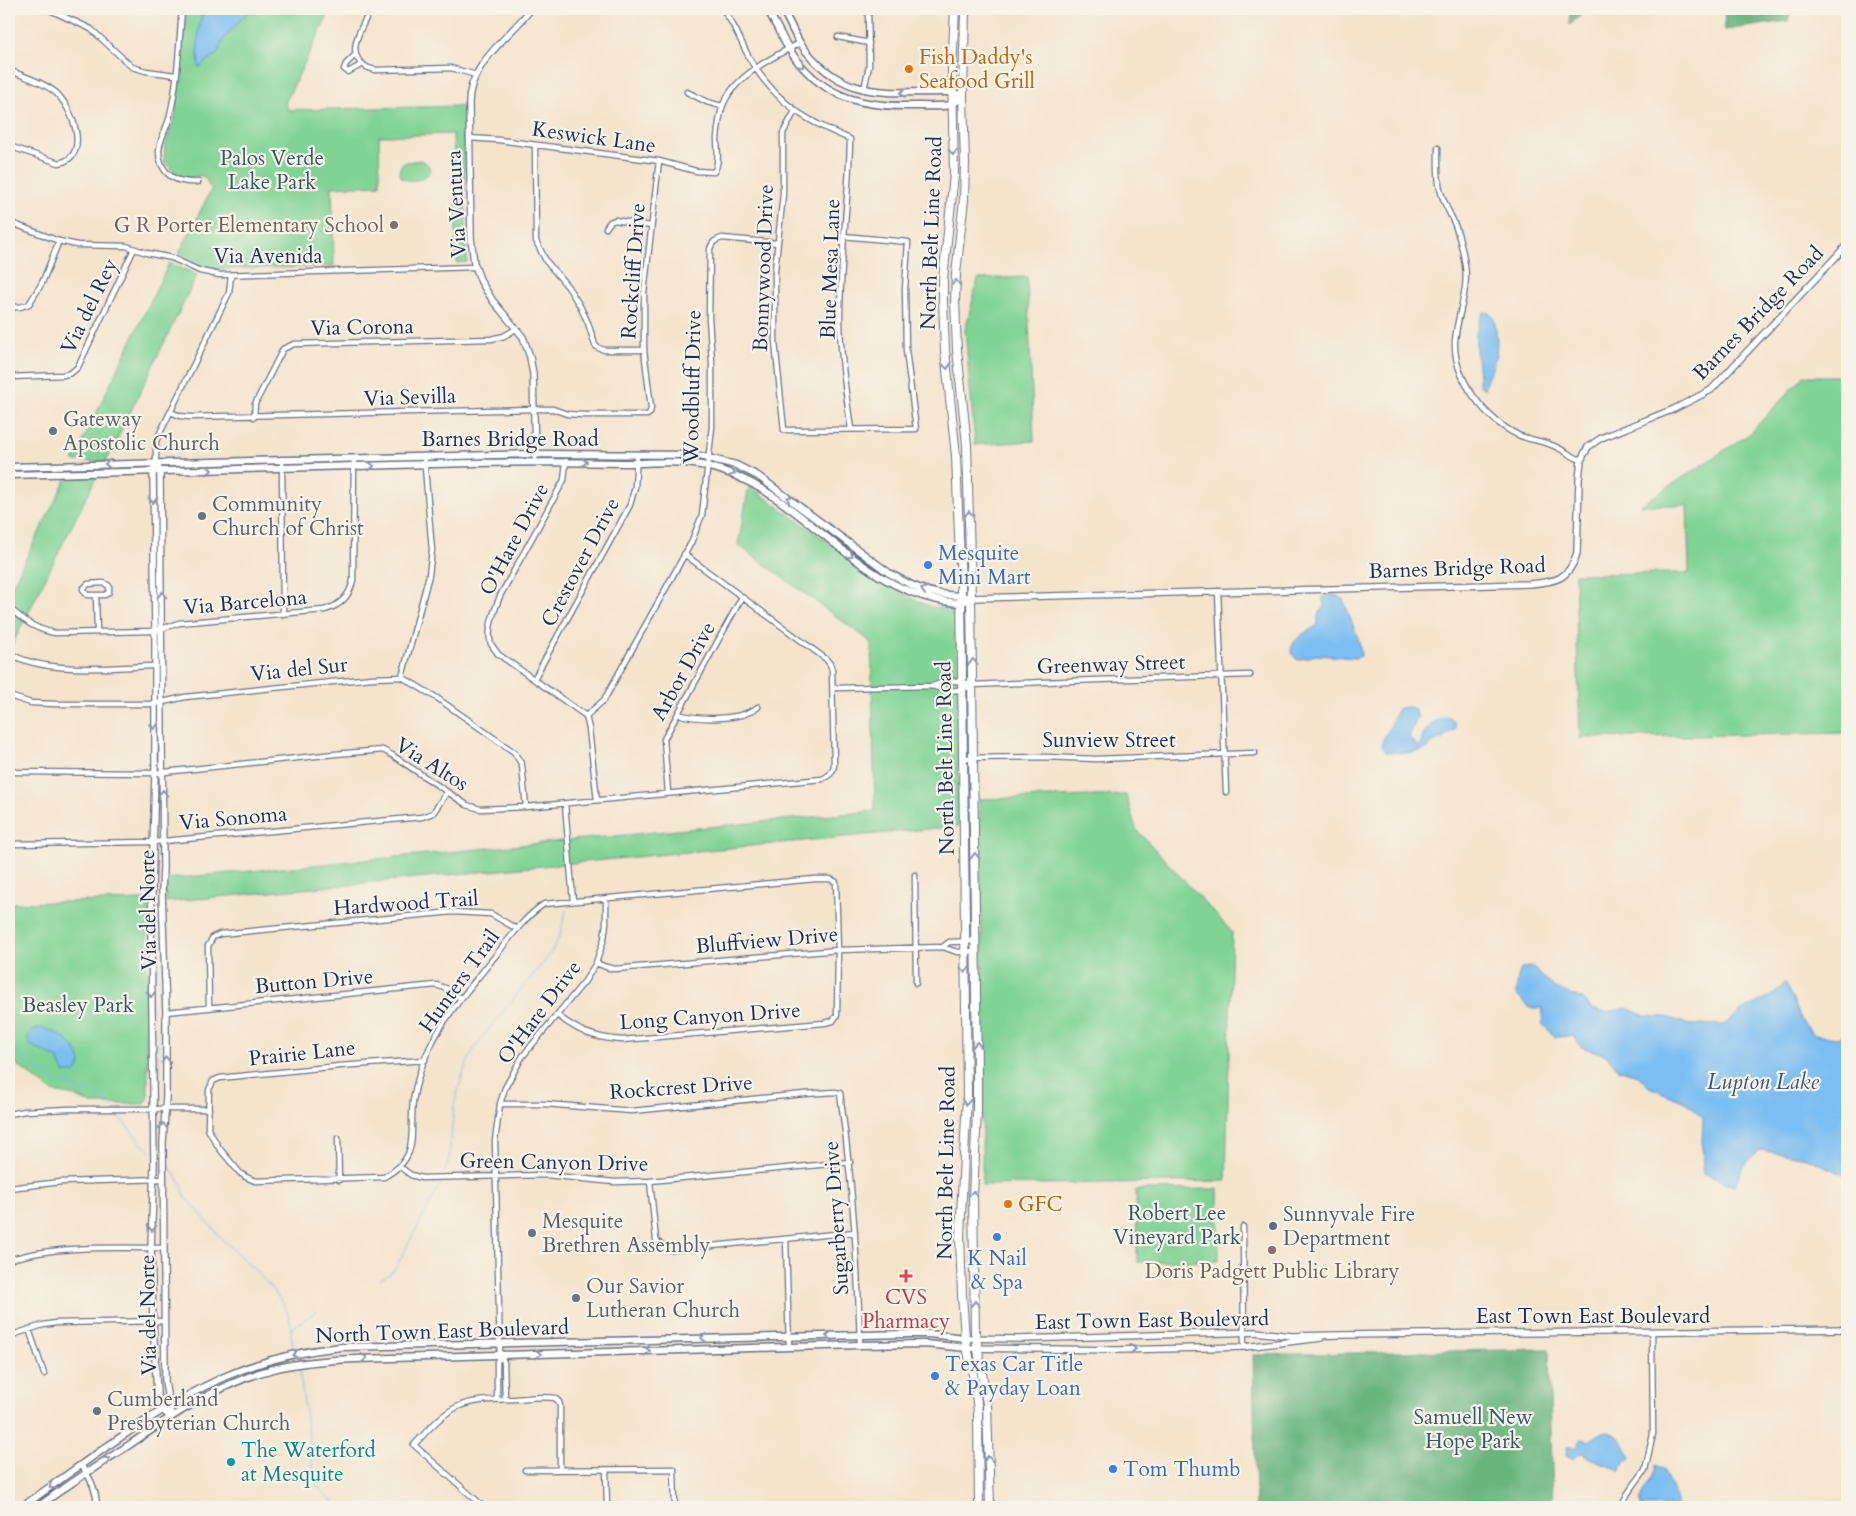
<svg xmlns="http://www.w3.org/2000/svg" width="1856" height="1516" font-family="Cardo,serif">
<style>
.green{fill:#80d395;stroke:#4e817a}
.forest{fill:#68b57e;stroke:#42726e}
.water{fill:#7bbef1;stroke:#4b76a8}
.lines{fill:none;stroke-linecap:round;stroke-linejoin:round}
.stream{stroke:#7bbef1;stroke-width:1}
.minor-casing{stroke:#676e84;stroke-width:7}
.tertiary-casing{stroke:#676e84;stroke-width:8}
.secondary-casing{stroke:#676e84;stroke-width:9}
.primary-casing{stroke:#676e84;stroke-width:10}
.minor{stroke:#fff;stroke-width:4.5}
.tertiary{stroke:#fff;stroke-width:5.5}
.secondary{stroke:#fff;stroke-width:6}
.primary{stroke:#fff;stroke-width:8}
.oneway{stroke:#8d97ae}
.food-dot{fill:#e8710a;stroke:#f7f3e8;stroke-width:2}
.education-dot{fill:#8d6e63;stroke:#f7f3e8;stroke-width:2}
.worship-dot{fill:#6b7280;stroke:#f7f3e8;stroke-width:2}
.shop-dot{fill:#3f7fe0;stroke:#f7f3e8;stroke-width:2}
.service-dot{fill:#5c6f8a;stroke:#f7f3e8;stroke-width:2}
.health-dot{fill:#e0444e;stroke:#f7f3e8;stroke-width:2}
.culture-dot{fill:#0f9aa8;stroke:#f7f3e8;stroke-width:2}
.labels{text-anchor:middle;stroke-width:4.5;stroke-linejoin:round;paint-order:stroke}
.food-label{font-size:21px;fill:#c56008;stroke:#f7f3e8;text-anchor:start}
.street-label{font-size:21px;fill:#1b2f5e;stroke:#f7f3e8}
.park-label{font-size:21px;fill:#34586c;stroke:#f7f3e8}
.education-label{font-size:21px;fill:#785e54;stroke:#f7f3e8;text-anchor:end}
.worship-label{font-size:21px;fill:#5b616d;stroke:#f7f3e8;text-anchor:start}
.shop-label{font-size:21px;fill:#366cbe;stroke:#f7f3e8;text-anchor:start}
.service-label{font-size:21px;fill:#4e5e75;stroke:#f7f3e8;text-anchor:start}
.health-label{font-size:21px;fill:#be3a42;stroke:#f7f3e8}
.culture-label{font-size:21px;fill:#0d838f;stroke:#f7f3e8;text-anchor:start}
.water-label{font-size:22px;font-style:italic;fill:#335383;stroke:#f7f3e8}
</style>
<rect width="100%" height="100%" fill="#f7f3e8"/>
<filter id="ink" filterUnits="userSpaceOnUse"><feTurbulence type="fractalNoise" baseFrequency=".02" numOctaves="2"/><feDisplacementMap in="SourceGraphic" scale="10" xChannelSelector="R" yChannelSelector="G"/><feConvolveMatrix kernelMatrix="1 2 1 2 8 2 1 2 1" color-interpolation-filters="sRGB"/></filter>
<filter id="wash" filterUnits="userSpaceOnUse"><feTurbulence type="fractalNoise" baseFrequency=".0096" numOctaves="4" result="noise"/><feDisplacementMap in="SourceGraphic" scale="20" xChannelSelector="R" yChannelSelector="G"/><feGaussianBlur stdDeviation="1.12" result="paint"/><feColorMatrix in="noise" values="0 0 0 0 0 0 0 0 0 0 0 0 0 0 0 0 0 1.4 0 .05"/><feComposite in="paint" operator="in"/></filter>
<g filter="url(#wash)">
<rect width="100%" height="100%" fill="#f4e4cc"/>
<!-- green -->
<path class="green" d="M187,9H331L285,103L289,110L463,106L467,262L457,263L453,134L379,136L380,185L332,187L334,266L218,269L205,267L179,253L212,188L209,186L205,177C198,175 194,175 188,180L177,175L164,162L165,145L175,117Z
M420,160C443,168 420,187 402,178L399,172L401,165L407,162Z
M169,263L197,275L106,462L73,461Z
M1027,277L1034,441L975,445L965,330L978,279Z
M1804,376H1847V733L1580,738L1575,574L1689,573L1687,505H1641L1748,435Z
M97,476L9,651V592L67,477Z
M749,486L901,593L929,606L957,611L959,826L166,902L165,881L167,879L875,811L871,642L738,545Z
M1126,795L1136,829L1232,932L1226,1181L982,1185L983,1004L979,799Z
M149,900L147,952L148,1099L145,1104H92L75,1096L53,1092L9,1059V903Z
M1218,1189L1219,1261L1137,1262L1136,1190Z"/>
<!-- forest -->
<path class="forest" d="M1569,9H1587L1570,25Z
M1724,9H1792L1788,21L1725,30Z
M1549,1349L1553,1507H1256L1253,1355Z"/>
<!-- water -->
<path class="water" d="M204,9H250L224,39L217,54L205,62L199,68C197,48 197,28 204,9Z
M1484,312L1489,313L1493,316C1498,334 1499,353 1491,371C1488,377 1485,382 1484,389L1479,385C1480,358 1468,338 1484,312Z
M1331,594L1340,597L1343,599L1359,641L1361,656L1356,658L1316,655L1297,660L1291,652C1292,637 1307,632 1318,625V615L1324,607L1323,597L1326,594Z
M1408,707L1413,708L1418,716L1409,737L1418,747C1423,742 1422,734 1427,729C1431,723 1446,714 1451,719C1455,722 1456,725 1455,730L1448,734L1442,740L1433,742L1428,748L1420,751L1407,753L1386,752C1376,742 1387,736 1390,727C1393,719 1394,714 1399,708Z
M1532,967L1555,988L1583,999L1592,1009L1606,1012L1626,1008L1645,1016L1667,1017L1690,1025H1724L1743,1010L1776,993L1785,982L1802,1021L1814,1035L1837,1038L1847,1034V1176L1806,1158L1760,1150C1747,1160 1740,1170 1735,1186L1705,1174L1702,1169L1704,1155L1702,1142L1703,1117L1685,1102L1649,1087L1637,1075L1618,1069L1606,1055L1581,1047L1574,1036L1555,1037L1542,1024L1543,1008H1529L1516,995L1518,977L1521,968Z
M40,1028C57,1030 79,1046 81,1064L75,1073H64L58,1059L30,1045C25,1036 31,1030 40,1028Z
M1608,1432C1626,1437 1622,1446 1631,1457L1629,1460L1624,1462L1620,1472C1608,1462 1593,1463 1583,1453L1579,1454L1573,1459L1566,1455L1567,1447C1586,1448 1573,1446 1582,1439L1589,1441L1601,1433Z
M1655,1465L1663,1469L1675,1496L1677,1507H1641C1638,1488 1655,1482 1655,1465Z"/>
<g class="lines">
<!-- stream -->
<path class="stream" d="M158,920L159,1095
M9,1047L56,1082L99,1095L112,1108
M69,1074V1086
M114,1111L143,1145L152,1152
M166,1161L182,1185L185,1197L214,1229L218,1235C238,1255 284,1293 290,1320C292,1330 291,1341 294,1351
M445,1172L449,1158L454,1105L463,1073L470,1056L481,1039L551,953L560,935L566,910
M380,1280L390,1274L396,1267L441,1183
M291,1329L316,1311
M299,1367L315,1484L330,1499L342,1507"/>
</g>
</g>
<g filter="url(#ink)">
<g class="lines">
<!-- minor casing -->
<g class="minor-casing">
<path id="minor" d="M48,9L91,29L132,67L146,71L175,75
M182,9C179,44 178,81 170,115C167,131 154,146 161,163C167,179 182,183 198,182
M371,9C360,29 340,61 375,70L451,68L476,75
M722,9C737,25 743,51 756,69C782,107 809,122 850,139C849,199 840,258 840,318C840,355 846,393 851,429
M838,37L869,43
M356,54L346,64L344,69L348,72L363,64
M9,70C24,77 42,81 55,92C72,106 92,157 59,163L9,146
M864,89L869,66L868,9
M687,92L707,102L722,106
M795,111L783,133V194L775,270V342L784,430L916,429L906,350L905,289L908,242L843,236
M469,138L499,140L659,161L696,171L714,172C720,164 717,148 717,138C718,128 719,118 722,108C731,78 774,56 800,43
M535,145L536,241L546,261L568,287L580,306L588,323L595,345L598,348L605,350H644
M1438,148C1438,161 1437,176 1440,189C1443,202 1450,213 1455,225C1460,238 1463,252 1465,265C1469,291 1457,315 1455,341C1453,378 1485,419 1518,435C1530,440 1543,441 1554,446C1564,450 1572,457 1581,460
M9,222L59,241L77,245L126,246L147,253L172,258L200,271L220,275L475,267
M606,228L610,222L615,220L651,226
M9,307H20L29,304L42,283L59,241
M9,377L63,375L71,373L78,367L134,249
M171,412L180,416L190,417L534,409H553L567,414L582,415H647L650,413L651,408L644,350V293L659,161
M254,417L255,404L283,349L294,344L491,339L504,336L516,329
M282,459L283,614
M566,461L564,480L500,596C495,609 486,630 491,644C493,647 496,651 498,654L586,716L589,729L597,800
M156,463V441L229,293L231,275
M88,584L104,583L109,586V592L105,595H87L83,589Z
M1218,591L1226,792
M96,595L97,632
M9,608C25,621 34,629 55,633L155,631L179,623L324,610C340,606 350,596 353,580L354,458
M9,653C45,675 112,667 155,666
M402,677L429,575L432,550L424,456
M534,679L630,505L635,487L637,455
M932,686C947,681 958,678 972,685
M833,688L932,686C949,691 958,693 973,685L1067,681L1250,675
M9,696L31,703L55,704H154L185,697L372,678L402,677L437,698L514,752L522,765L526,807
M678,714C698,720 741,721 758,707
M586,716L604,700L691,543L702,515L712,427V362L709,318L710,249C712,242 715,240 722,238L777,243
M963,758L1044,757L1096,759L1255,753
M9,770L16,772L155,773L335,754L383,750L392,755L467,805L480,809L526,807L822,779C829,776 833,773 834,765L832,670L830,664L826,659L684,554
M668,793L664,739L742,597
M565,804L573,901
M9,844L153,842L422,817L433,813L447,792
M915,875L916,983
M943,947L949,942L976,941
M596,963L606,967L615,969L838,950L943,947L957,952L976,951
M209,1007L208,946L213,937L220,934L453,912L491,914L517,929
M166,1012L436,985L451,990L461,999
M425,1060L339,1066L220,1078L213,1081L209,1090L208,1129L219,1148L240,1173L246,1177L255,1181L384,1177C421,1157 409,1136 413,1101C416,1083 422,1063 430,1047C445,1015 470,988 492,960C508,941 523,918 544,904L815,879H830L836,882L838,950L837,1015L833,1021L824,1023L622,1040C594,1038 579,1032 557,1015
M500,1104H545L632,1111L804,1094L835,1092L840,1093C852,1177 858,1261 860,1345
M9,1114L25,1111L69,1109H209
M338,1138L339,1180
M400,1167L411,1175L422,1178L547,1175L614,1182L650,1181L850,1162
M650,1181L656,1240L661,1245L671,1250L855,1232
M9,1188L61,1182L163,1179
M1243,1227L1244,1347
M786,1239L789,1347
M9,1260C53,1245 116,1248 163,1248
M29,1329L44,1374
M9,1336L43,1325L56,1323L164,1321
M500,1355L504,1362L505,1399
M497,1399V1362L500,1355L495,1141L500,1104L505,1088L522,1057L585,981L596,963L604,939L606,923V898
M81,1465C91,1478 97,1491 97,1507
M525,1470L674,1469L675,1507
M606,1470L607,1507
M484,1507L414,1445C452,1403 459,1400 516,1399C528,1398 542,1396 555,1398L559,1402L560,1406V1470
M1621,1507L1628,1493L1645,1470L1653,1434L1652,1332"/>
</g>
<!-- tertiary casing -->
<g class="tertiary-casing">
<path id="tertiary" d="M531,9C510,37 469,63 469,103L471,237L474,263L481,282L493,301L523,337L530,357L533,374L535,457
M156,463L153,471L155,631V773L151,930L154,1165L151,1248L153,1321L157,1394L162,1410L171,1417
M158,467L160,471L163,867L162,892L166,1012V1097L163,1143L165,1380C166,1393 170,1404 171,1417
M971,598L1529,584C1555,582 1569,580 1577,553L1579,479L1581,460L1588,447L1601,438L1674,409L1711,390L1847,245
M965,1338L1019,1339L1256,1332L1292,1336L1340,1335L1847,1329
M967,1348L1116,1350L1244,1347L1321,1338"/>
</g>
<!-- secondary casing -->
<g class="secondary-casing">
<path id="secondary" d="M767,9C775,22 781,36 789,49C819,96 859,107 912,106C923,106 941,107 951,105C955,104 959,98 963,96
M782,9C789,20 793,32 800,43C843,103 888,91 952,92L963,96
M9,467L535,454L696,455L736,465L758,476L889,573C905,582 919,590 936,593C948,596 960,595 971,598
M9,475C163,471 318,467 472,463C524,462 575,462 627,463C653,463 681,460 706,466C803,487 857,598 961,603L965,601
M22,1507C87,1461 151,1411 224,1377C260,1361 302,1351 341,1347L907,1334H928L965,1338
M38,1507C67,1485 98,1465 129,1445C173,1415 220,1383 273,1369C300,1362 328,1360 356,1359L860,1345L925,1344L967,1348"/>
</g>
<!-- primary casing -->
<g class="primary-casing">
<path id="primary" d="M955,9L952,71L954,175L943,279V301L945,350L956,456L961,586L967,1096L960,1236L962,1295L965,1338L975,1384L978,1412L979,1507
M965,9L963,96L965,163L964,199L956,274L955,301L957,350L967,445L971,598L977,1073V1112L973,1196L975,1332L987,1404L990,1507"/>
</g>
<!-- minor -->
<use href="#minor" class="minor"/>
<!-- tertiary -->
<use href="#tertiary" class="tertiary"/>
<!-- secondary -->
<use href="#secondary" class="secondary"/>
<!-- primary -->
<use href="#primary" class="primary"/>
</g>
<!-- one-way arrows -->
<defs><path id="oneway-chevron" d="M-2-3.5L2.5 0L-2 3.5" fill="none" stroke-width="1.6" stroke-linecap="round" stroke-linejoin="round" transform="scale(1.25)"/></defs>
<g class="oneway">
<use href="#oneway-chevron" transform="translate(801 65) rotate(49)"/>
<use href="#oneway-chevron" transform="translate(903 93) rotate(179)"/>
<use href="#oneway-chevron" transform="translate(953 152) rotate(89)"/>
<use href="#oneway-chevron" transform="translate(956 283) rotate(-88)"/>
<use href="#oneway-chevron" transform="translate(947 366) rotate(83)"/>
<use href="#oneway-chevron" transform="translate(584 462)"/>
<use href="#oneway-chevron" transform="translate(108 464) rotate(178)"/>
<use href="#oneway-chevron" transform="translate(371 466) rotate(-1)"/>
<use href="#oneway-chevron" transform="translate(209 470) rotate(-1)"/>
<use href="#oneway-chevron" transform="translate(732 473) rotate(21)"/>
<use href="#oneway-chevron" transform="translate(790 499) rotate(-144)"/>
<use href="#oneway-chevron" transform="translate(153 500) rotate(89)"/>
<use href="#oneway-chevron" transform="translate(969 514) rotate(-91)"/>
<use href="#oneway-chevron" transform="translate(850 555) rotate(37)"/>
<use href="#oneway-chevron" transform="translate(924 590) rotate(-163)"/>
<use href="#oneway-chevron" transform="translate(162 595) rotate(-90)"/>
<use href="#oneway-chevron" transform="translate(973 662) rotate(-92)"/>
<use href="#oneway-chevron" transform="translate(154 726) rotate(90)"/>
<use href="#oneway-chevron" transform="translate(163 793) rotate(-90)"/>
<use href="#oneway-chevron" transform="translate(975 856) rotate(-91)"/>
<use href="#oneway-chevron" transform="translate(965 970) rotate(89)"/>
<use href="#oneway-chevron" transform="translate(151 994) rotate(90)"/>
<use href="#oneway-chevron" transform="translate(977 1045) rotate(-90)"/>
<use href="#oneway-chevron" transform="translate(166 1060) rotate(-90)"/>
<use href="#oneway-chevron" transform="translate(966 1102) rotate(93)"/>
<use href="#oneway-chevron" transform="translate(163 1126) rotate(-87)"/>
<use href="#oneway-chevron" transform="translate(973 1194) rotate(-89)"/>
<use href="#oneway-chevron" transform="translate(152 1228) rotate(92)"/>
<use href="#oneway-chevron" transform="translate(975 1304) rotate(-91)"/>
<use href="#oneway-chevron" transform="translate(829 1336) rotate(179)"/>
<use href="#oneway-chevron" transform="translate(704 1338) rotate(179)"/>
<use href="#oneway-chevron" transform="translate(1133 1349) rotate(-2)"/>
<use href="#oneway-chevron" transform="translate(647 1351) rotate(-2)"/>
<use href="#oneway-chevron" transform="translate(538 1354) rotate(-1)"/>
<use href="#oneway-chevron" transform="translate(296 1355) rotate(166)"/>
<use href="#oneway-chevron" transform="translate(364 1358) rotate(-2)"/>
<use href="#oneway-chevron" transform="translate(988 1459) rotate(-91)"/>
<use href="#oneway-chevron" transform="translate(107 1460) rotate(-34)"/>
<use href="#oneway-chevron" transform="translate(52 1486) rotate(145)"/>
</g>
</g>
<!-- markers -->
<g class="food-dot">
<circle cx="909" cy="69" r="5"/>
<circle cx="1008" cy="1204" r="5"/>
</g>
<g class="education-dot">
<circle cx="394" cy="225" r="5"/>
<circle cx="1272" cy="1250" r="5"/>
</g>
<g class="worship-dot">
<circle cx="53" cy="431" r="5"/>
<circle cx="202" cy="516" r="5"/>
<circle cx="532" cy="1233" r="5"/>
<circle cx="576" cy="1298" r="5"/>
<circle cx="97" cy="1411" r="5"/>
</g>
<g class="shop-dot">
<circle cx="928" cy="565" r="5"/>
<circle cx="997" cy="1237" r="5"/>
<circle cx="935" cy="1376" r="5"/>
<circle cx="1113" cy="1469" r="5"/>
</g>
<circle class="service-dot" cx="1273" cy="1226" r="5"/>
<path class="health-dot" d="M903.5 1268.5h5v5h5v5h-5v5h-5v-5h-5v-5h5z"/>
<circle class="culture-dot" cx="231" cy="1462" r="5"/>
<g class="labels">
<!-- food labels -->
<g class="food-label">
<text x="919" y="64">Fish Daddy's<tspan x="919" dy="24">Seafood Grill</tspan></text>
<text x="1018" y="1211">GFC</text>
</g>
<!-- street labels -->
<g class="street-label">
<text transform="translate(594 137) rotate(8)" y="7">Keswick Lane</text>
<text transform="translate(456 204) rotate(-93)" y="7">Via Ventura</text>
<text transform="translate(931 233) rotate(-88)" y="7">North Belt Line Road</text>
<text x="268" y="263">Via Avenida</text>
<text transform="translate(763 268) rotate(-88)" y="7">Bonnywood Drive</text>
<text transform="translate(830 269) rotate(-88)" y="7">Blue Mesa Lane</text>
<text transform="translate(633 271) rotate(-86)" y="7">Rockcliff Drive</text>
<text transform="translate(89 306) rotate(-64)" y="7">Via del Rey</text>
<text transform="translate(1758 313) rotate(-46)" y="7">Barnes Bridge Road</text>
<text transform="translate(362 327) rotate(-1)" y="7">Via Corona</text>
<text transform="translate(692 387) rotate(-89)" y="7">Woodbluff Drive</text>
<text transform="translate(410 397) rotate(-2)" y="7">Via Sevilla</text>
<text x="510" y="446">Barnes Bridge Road</text>
<text transform="translate(514 539) rotate(-62)" y="7">O'Hare Drive</text>
<text transform="translate(580 562) rotate(-62)" y="7">Crestover Drive</text>
<text transform="translate(1457 568) rotate(-2)" y="7">Barnes Bridge Road</text>
<text transform="translate(245 602) rotate(-5)" y="7">Via Barcelona</text>
<text transform="translate(1111 664) rotate(-2)" y="7">Greenway Street</text>
<text transform="translate(299 669) rotate(-6)" y="7">Via del Sur</text>
<text transform="translate(683 671) rotate(-61)" y="7">Arbor Drive</text>
<text x="1109" y="747">Sunview Street</text>
<text transform="translate(945 758) rotate(-91)" y="7">North Belt Line Road</text>
<text transform="translate(432 764) rotate(32)" y="7">Via Altos</text>
<text transform="translate(233 818) rotate(-5)" y="7">Via Sonoma</text>
<text transform="translate(406 903) rotate(-4)" y="7">Hardwood Trail</text>
<text transform="translate(148 910) rotate(-91)" y="7">Via del Norte</text>
<text transform="translate(767 940) rotate(-5)" y="7">Bluffview Drive</text>
<text transform="translate(314 981) rotate(-5)" y="7">Button Drive</text>
<text transform="translate(459 981) rotate(-54)" y="7">Hunters Trail</text>
<text transform="translate(539 1012) rotate(-53)" y="7">O'Hare Drive</text>
<text transform="translate(710 1016) rotate(-4)" y="7">Long Canyon Drive</text>
<text transform="translate(302 1053) rotate(-6)" y="7">Prairie Lane</text>
<text transform="translate(681 1087) rotate(-4)" y="7">Rockcrest Drive</text>
<text transform="translate(554 1162) rotate(1)" y="7">Green Canyon Drive</text>
<text transform="translate(946 1163) rotate(-89)" y="7">North Belt Line Road</text>
<text transform="translate(836 1218) rotate(-94)" y="7">Sugarberry Drive</text>
<text transform="translate(148 1315) rotate(-91)" y="7">Via del Norte</text>
<text x="1593" y="1323">East Town East Boulevard</text>
<text transform="translate(1152 1320) rotate(-1)" y="7">East Town East Boulevard</text>
<text transform="translate(442 1331) rotate(-2)" y="7">North Town East Boulevard</text>
</g>
<!-- park labels -->
<g class="park-label">
<text x="272" y="165">Palos Verde<tspan x="272" dy="24">Lake Park</tspan></text>
<text x="78" y="1012">Beasley Park</text>
<text x="1177" y="1220">Robert Lee<tspan x="1177" dy="24">Vineyard Park</tspan></text>
<text x="1473" y="1424">Samuell New<tspan x="1473" dy="24">Hope Park</tspan></text>
</g>
<!-- education labels -->
<g class="education-label">
<text x="384" y="232">G R Porter Elementary School</text>
<text x="1272" y="1278" text-anchor="middle">Doris Padgett Public Library</text>
</g>
<!-- worship labels -->
<g class="worship-label">
<text x="63" y="426">Gateway<tspan x="63" dy="24">Apostolic Church</tspan></text>
<text x="212" y="511">Community<tspan x="212" dy="24">Church of Christ</tspan></text>
<text x="542" y="1228">Mesquite<tspan x="542" dy="24">Brethren Assembly</tspan></text>
<text x="586" y="1293">Our Savior<tspan x="586" dy="24">Lutheran Church</tspan></text>
<text x="107" y="1406">Cumberland<tspan x="107" dy="24">Presbyterian Church</tspan></text>
</g>
<!-- shop labels -->
<g class="shop-label">
<text x="938" y="560">Mesquite<tspan x="938" dy="24">Mini Mart</tspan></text>
<text x="997" y="1265" text-anchor="middle">K Nail<tspan x="997" dy="24">&amp; Spa</tspan></text>
<text x="945" y="1371">Texas Car Title<tspan x="945" dy="24">&amp; Payday Loan</tspan></text>
<text x="1123" y="1476">Tom Thumb</text>
</g>
<!-- service labels -->
<g class="service-label">
<text x="1283" y="1221">Sunnyvale Fire<tspan x="1283" dy="24">Department</tspan></text>
</g>
<!-- health labels -->
<g class="health-label">
<text x="906" y="1304">CVS<tspan x="906" dy="24">Pharmacy</tspan></text>
</g>
<!-- culture labels -->
<g class="culture-label">
<text x="241" y="1457">The Waterford<tspan x="241" dy="24">at Mesquite</tspan></text>
</g>
<!-- water labels -->
<g class="water-label">
<text x="1763" y="1089">Lupton Lake</text>
</g>
</g>
<!-- margin -->
<rect width="1856" height="1516" fill="none" stroke="#f7f3e8" stroke-width="30"/>
</svg>
